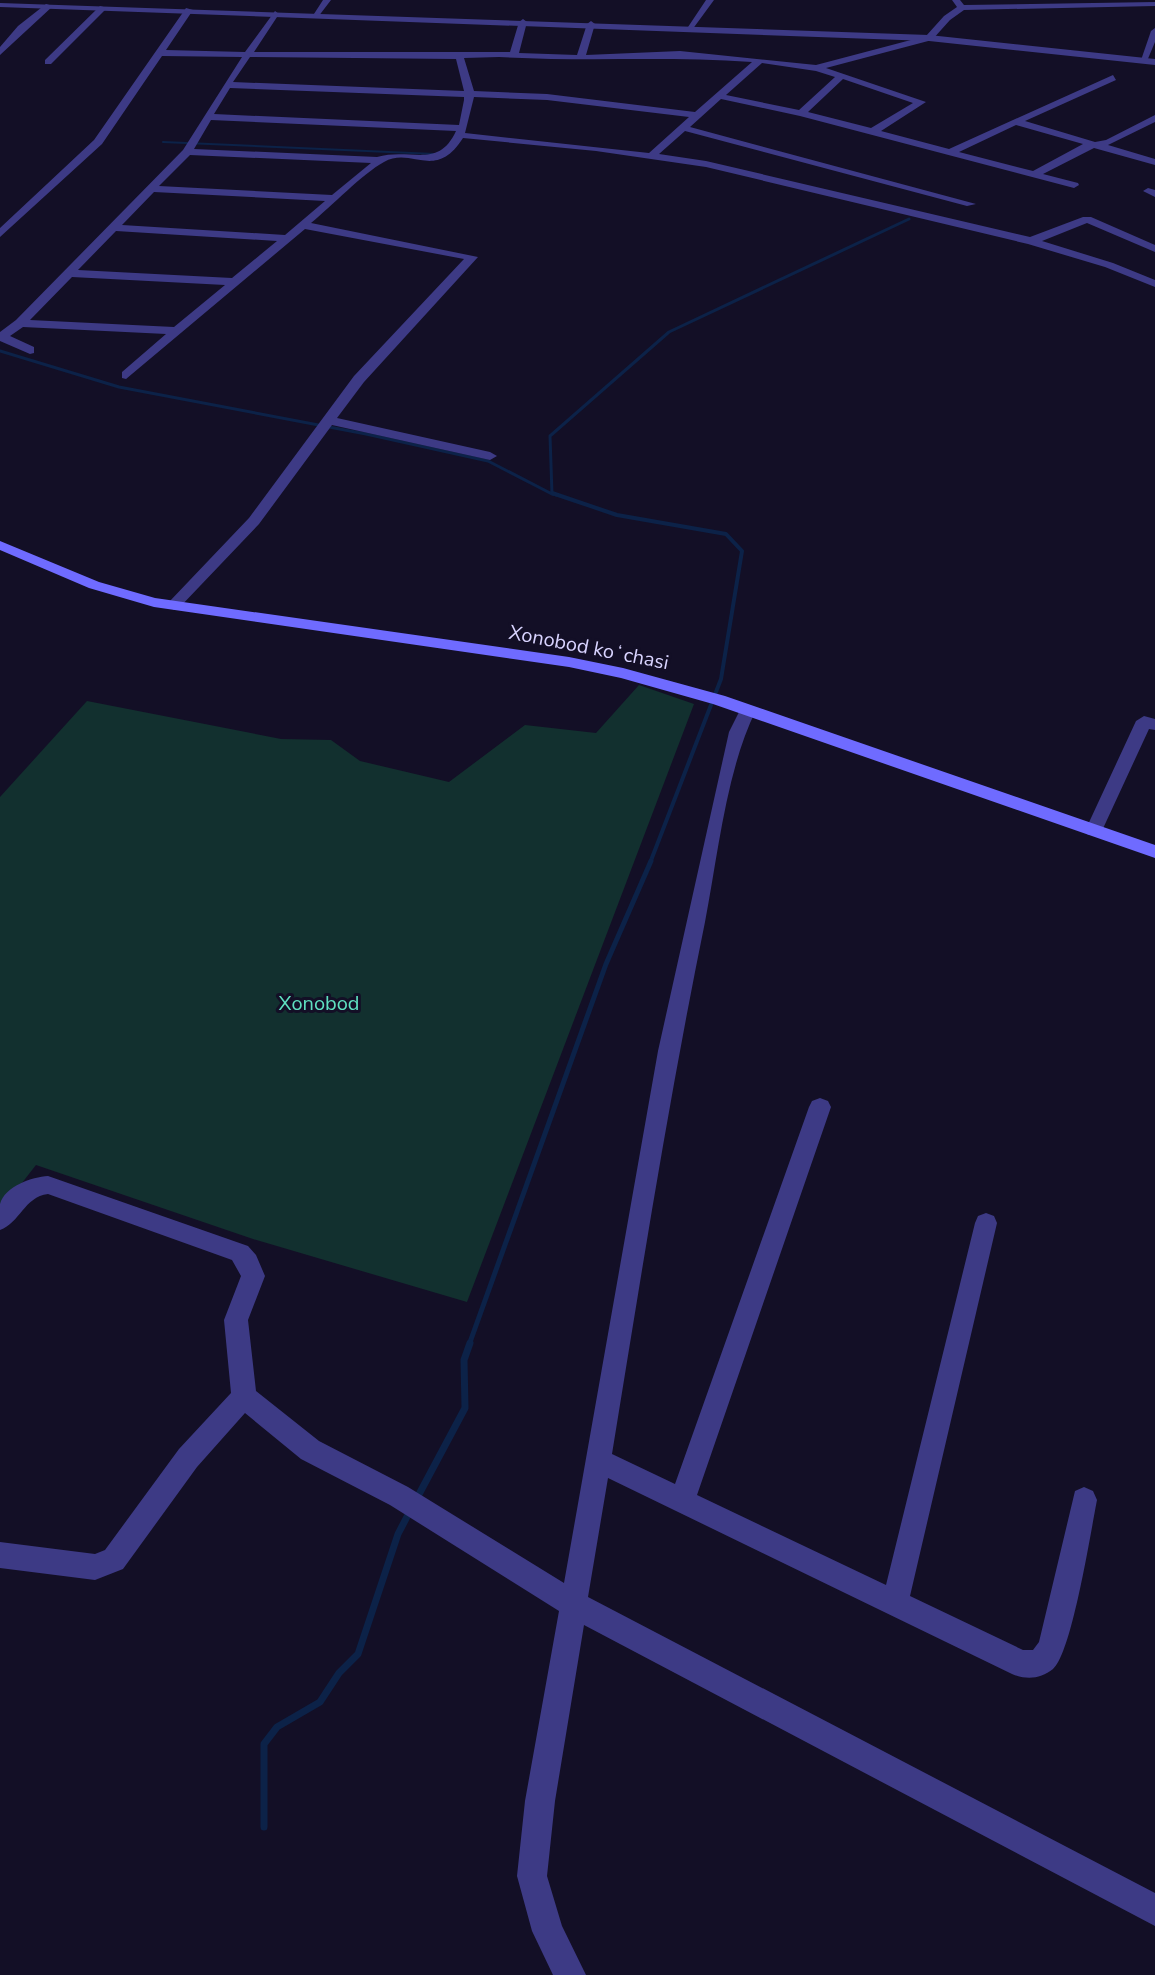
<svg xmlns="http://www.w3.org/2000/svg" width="1155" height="1975" font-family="'Nunito Sans',sans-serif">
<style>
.green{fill:#12302f}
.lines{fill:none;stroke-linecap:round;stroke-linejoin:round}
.stream-far4{stroke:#0c2248;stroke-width:2}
.stream-far3{stroke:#0c2248;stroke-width:3}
.stream-far2{stroke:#0c2248;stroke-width:4}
.stream-far1{stroke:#0c2248;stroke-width:5}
.stream{stroke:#0c2248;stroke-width:7}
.minor{fill:#3d3a85;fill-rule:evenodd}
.tertiary{fill:#3d3a85;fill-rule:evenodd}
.secondary{fill:#6f6bff;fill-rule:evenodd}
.labels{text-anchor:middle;stroke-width:6;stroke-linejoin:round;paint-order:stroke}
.street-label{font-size:20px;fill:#d9d4ff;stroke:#130f26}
.park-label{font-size:20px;fill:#5fe0c0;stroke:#130f26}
</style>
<rect width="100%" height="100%" fill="#130f26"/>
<!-- green -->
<path class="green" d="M639,685L694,704L467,1302L253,1239L36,1165L0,1211V797L87,701L281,739L331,740L360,761L449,782L525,725L596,733Z"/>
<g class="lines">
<!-- stream-far4 -->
<path class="stream-far4" d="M163,142L434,154"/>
<!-- stream-far3 -->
<path class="stream-far3" d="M0,351L119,387L366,434L488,461L552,494
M557,495L552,494L550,436L669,332L909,219"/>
<!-- stream-far2 -->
<path class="stream-far2" d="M552,493L617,515L726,534L742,551L721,679L650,863"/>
<!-- stream-far1 -->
<path class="stream-far1" d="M469,1345L606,964L651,861"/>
<!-- stream -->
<path class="stream" d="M417,1498L465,1408L464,1360L470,1343
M264,1827V1744L277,1727L320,1702L339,1673L358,1654L398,1534L410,1511"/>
<!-- minor -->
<path class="minor" d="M323,0H331L318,17H312Z
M706,0H714L692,30H686Z
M952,0H960L964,5L1155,2V6L964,10L950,20L932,40L826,68L926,102L881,131L949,149L1113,75L1116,80L1025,121L1095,142L1106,140L1155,115V122L1108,145L1155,159V165L1094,148L1043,174L1078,183L1079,185L1074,188L800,116L721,99L690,127L976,204L967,206L685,131L659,154L706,161L1030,237L1083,217H1091L1155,245V252L1087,223L1042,241L1113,263L1155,280V287L1105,267L1028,244L706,167L596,151L463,138C435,182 412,146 384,162C362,174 332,206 311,223L478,257L364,382L337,418L490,452L497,456L490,460L332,425L259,524L179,608L174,610L166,605L169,602L249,518L354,376L464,259L305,229L126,379L122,378V372L166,334L23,327L10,336L34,347V353L30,354L0,341V332L16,320L183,150L242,57L162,56L102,144L0,237V228L94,140L186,8L193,10L166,50L245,52L275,11L279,14L254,52H510L519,22L523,19L527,22L519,53L577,55L587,24L591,21L595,24L586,55L680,51L816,65L926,36L944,16L957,7ZM250,57L456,59L464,91L233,82ZM499,57C584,62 668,56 752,62L695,112L547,94L474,91L464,58ZM762,63L816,71L835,77L799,110L726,95ZM843,79L913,103L871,128L808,112ZM230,88L464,97V100L459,125L214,114ZM474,97L547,100L689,117L649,153L465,133ZM211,120L456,131C438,170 411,147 377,157L194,149ZM1016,125L1083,144L1033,171L959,152ZM190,155L371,163L332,195L159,186ZM154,192L325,201L285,235L122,225ZM116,231L277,241L232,278L78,270ZM72,277L225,285L174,327L30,320Z
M46,4L53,6L0,55V47L18,26Z
M100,6L107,8L51,64H45V60Z
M1155,28V42L1147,61L1140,63L1151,31Z
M1148,188L1155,190V197L1143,191Z
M748,705L756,710C726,771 718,855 705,922C669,1098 641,1276 612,1454L675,1484L809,1107L812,1101L820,1098L828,1101L831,1107L697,1495L886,1585L975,1223L978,1216L986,1213L994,1216L997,1223L910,1596L1023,1650H1033L1039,1642L1075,1491L1084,1487L1093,1491L1097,1500C1091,1530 1072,1653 1053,1669C1041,1679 1026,1680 1012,1674L608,1478L588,1597L1155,1893V1926L584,1625L555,1801L547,1876L562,1926L586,1975H553L532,1931L517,1876L525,1801L559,1611L390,1505L301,1459L245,1413L197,1467L123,1569L95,1580L0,1568V1542L95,1554L105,1550L179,1449L231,1393L224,1320L241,1276L232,1260L48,1194C24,1197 20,1223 0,1230C0,1222 0,1211 0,1204C5,1186 32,1177 48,1176L248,1246L256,1255L265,1276L248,1320L256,1391L319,1441L408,1487L564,1583L658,1051L729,732L742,706Z
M1144,716L1155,719V730L1149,729L1100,835H1088L1085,831L1136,721Z"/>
<!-- tertiary -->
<path class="tertiary" d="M0,3L929,35L1155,59V65L929,41L0,7Z"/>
<!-- secondary -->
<path class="secondary" d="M0,541L99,582L155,598L569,657L623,668L725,696L1155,845V858L713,704L621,678L569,667L154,607L89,588L0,550Z"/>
</g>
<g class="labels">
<!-- street labels -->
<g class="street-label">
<text transform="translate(589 647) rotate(11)" y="7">Xonobod koʻchasi</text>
</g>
<!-- park labels -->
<g class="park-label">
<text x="319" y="1010">Xonobod</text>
</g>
</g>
</svg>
